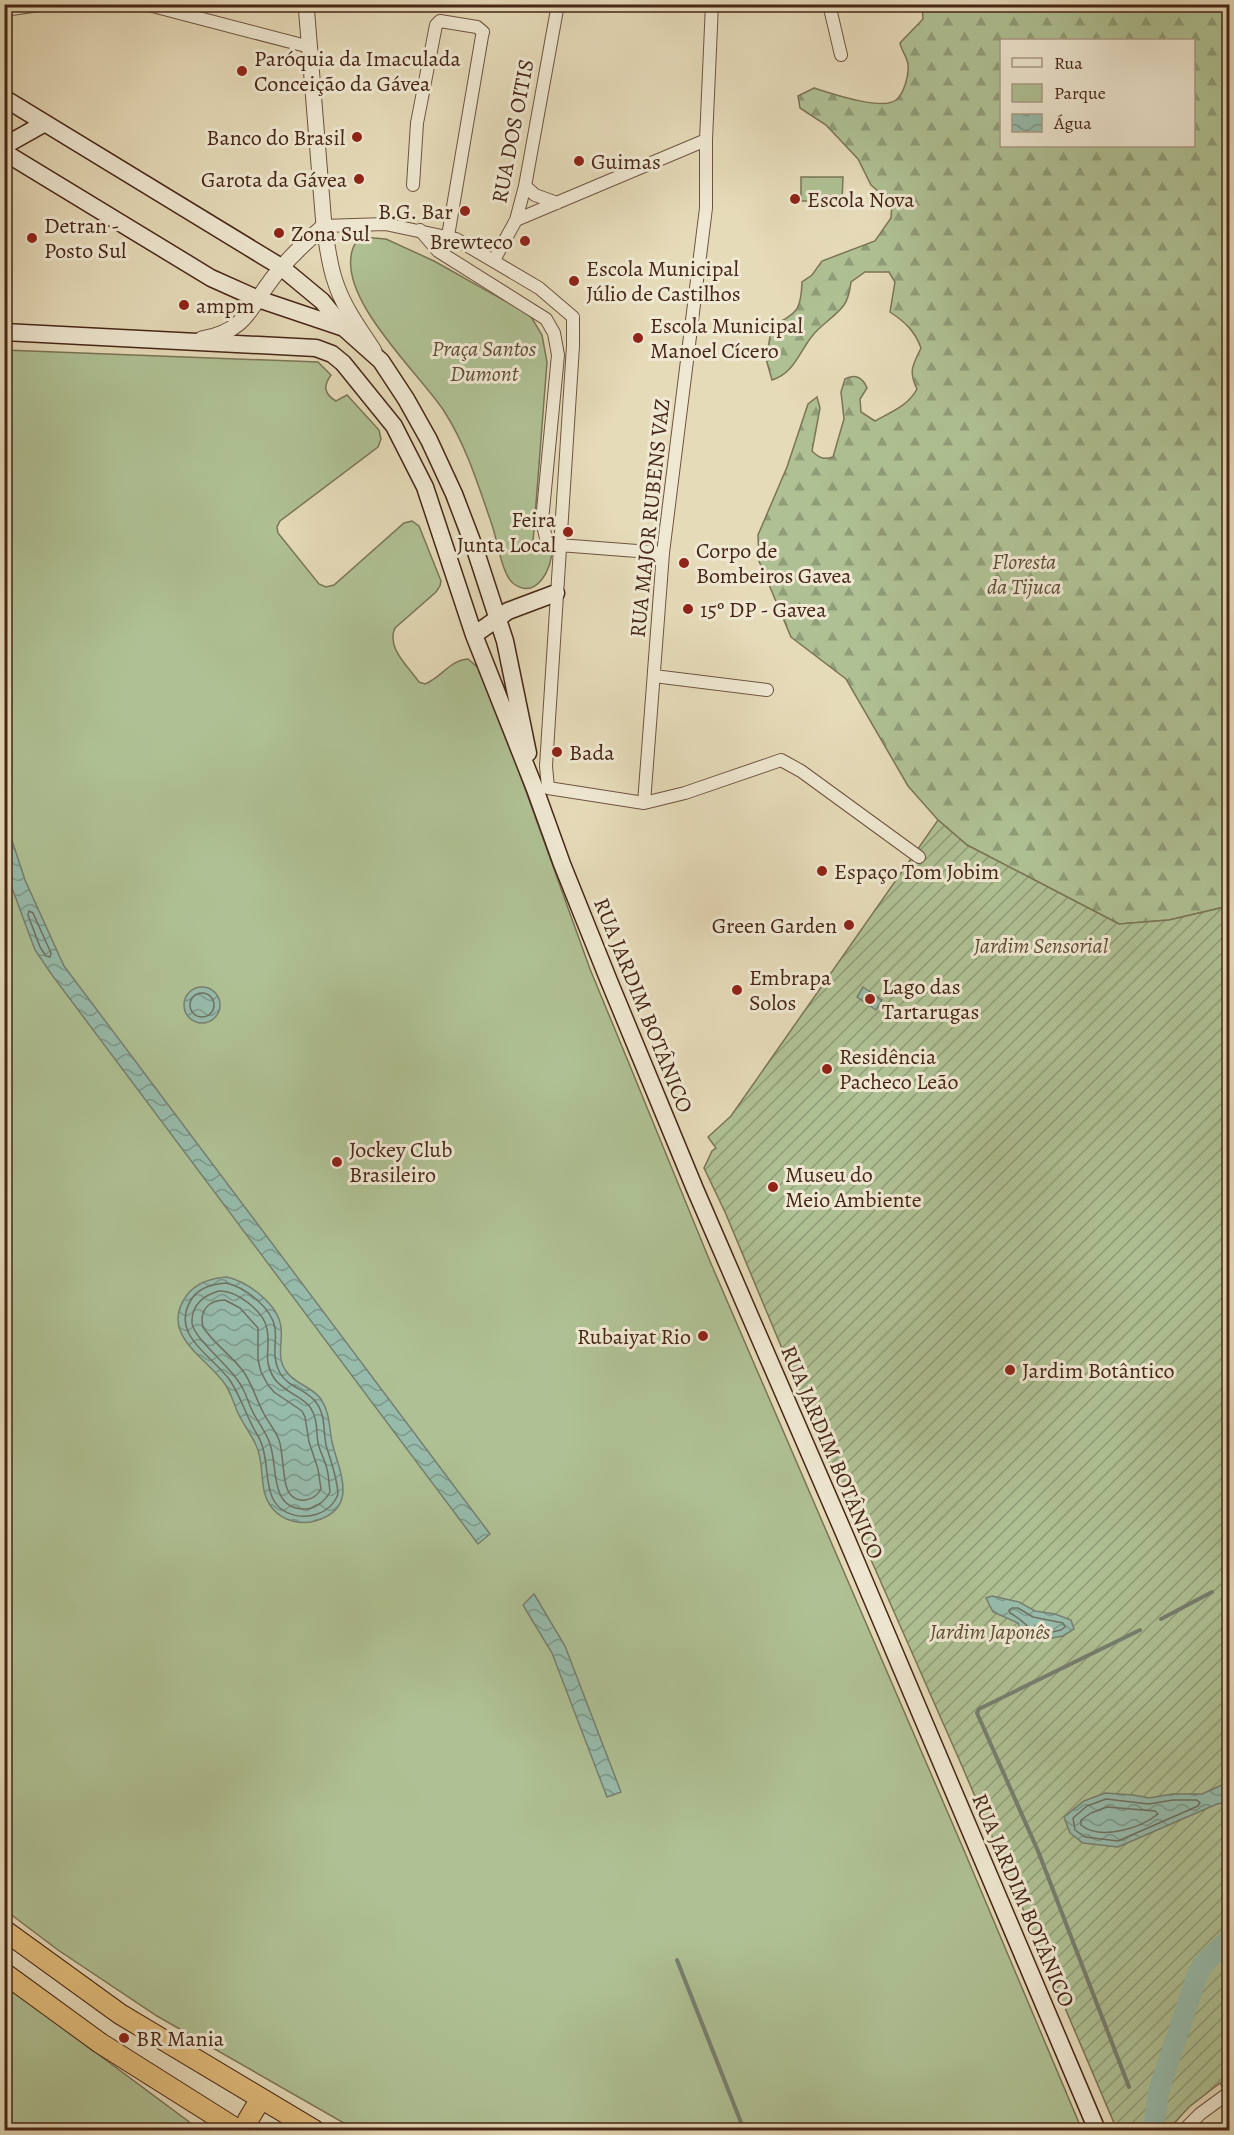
<svg xmlns="http://www.w3.org/2000/svg" width="1234" height="2135" font-family="Alegreya,serif">
<style>
.forest{fill:url(#forest-firs);stroke:#7b7456;stroke-width:1.5;fill-rule:evenodd}
.park{fill:#afc194;stroke:#7b7456;stroke-width:1.5}
.garden{fill:url(#garden-furrows);stroke:#7b7456;stroke-width:1.5}
.water{fill:url(#water-waves);stroke:#777f70;stroke-width:1.5}
.lines{fill:none;stroke-linecap:round;stroke-linejoin:round}
.shore{stroke:#6f7061;stroke-width:1.5}
.stream{stroke:#777f70;stroke-width:4}
.river{stroke:#97bbab;stroke-width:21}
.minor-casing{stroke:#6f5340;stroke-width:14}
.tertiary-casing{stroke:#6f5340;stroke-width:17}
.secondary-casing{stroke:#472617;stroke-width:19}
.trunk-casing{stroke:#472617;stroke-width:22}
.minor{stroke:#efe8d2;stroke-width:12}
.tertiary{stroke:#efe8d2;stroke-width:15}
.secondary{stroke:#efe8d2;stroke-width:16}
.trunk{stroke:#e3be7c;stroke-width:20}
.poi-dot{fill:#8f2418;stroke:#efe8d2;stroke-width:2}
.labels{text-anchor:middle;stroke-width:6;stroke-linejoin:round;paint-order:stroke}
.poi-label{font-size:22px;fill:#472617;stroke:#efe8d2;text-anchor:start}
.street-label{font-size:22px;fill:#472617;stroke:#efe8d2}
.park-label{font-size:22px;font-style:italic;fill:#614d36;stroke:#efe8d2}
</style>
<defs>
<pattern id="forest-firs" width="22" height="20" patternUnits="userSpaceOnUse" patternTransform="scale(1.5)"><rect width="22" height="20" fill="#afc194"/><path d="M5 1l3.5 6h-7zM16 11l3.5 6h-7z" fill="#909d78"/></pattern>
<pattern id="garden-furrows" width="10" height="10" patternUnits="userSpaceOnUse" patternTransform="scale(1.5)"><rect width="10" height="10" fill="#afc194"/><path d="M-1 1l2-2M0 10L10 0M9 11l2-2" fill="none" stroke="#909d78"/></pattern>
<pattern id="water-waves" width="16" height="10" patternUnits="userSpaceOnUse" patternTransform="scale(1.5)"><rect width="16" height="10" fill="#97bbab"/><path d="M0 5q4-4 8 0t8 0" fill="none" stroke="#7d988a"/></pattern>
</defs>
<rect width="100%" height="100%" fill="#e6dbb9"/>
<filter id="stains"><feTurbulence type="fractalNoise" baseFrequency=".00333" numOctaves="4"/><feColorMatrix values="0 0 0 0 .2 0 0 0 0 .09 0 0 0 0 .02 0 0 0 .5 -.17"/></filter>
<radialGradient id="worn" r=".72"><stop offset=".6" stop-color="#630" stop-opacity="0"/><stop offset="1" stop-color="#630" stop-opacity=".3"/></radialGradient>
<!-- forest -->
<path class="forest" d="M922,5H1229V906L1169,920L1119,924L967,845L938,820L908,786L846,679L791,637L759,561L758,535L787,467L808,404L817,397L820,408L812,451C819,458 824,460 833,457L844,419L841,392L845,379C855,373 863,378 867,388L860,399L861,412L875,421C891,412 908,406 917,389C908,371 913,365 921,348C915,331 905,322 890,312L895,282L889,272H865L851,282C850,289 849,298 844,305C836,316 822,324 813,335C800,350 794,374 772,380L766,359L772,326C797,313 801,311 802,282L812,275L822,261L875,241L891,218L892,203L871,185L858,159L826,125L800,108L798,96L814,88C830,93 882,111 896,100C904,94 909,75 908,65C908,58 901,50 900,43L923,19ZM1002,40H1194V146H1002Z"/>
<!-- park -->
<path class="park" d="M801,177H843L842,201H801Z
M361,237L386,239L434,261L530,315L542,335L547,362L533,542L535,547L552,550C552,568 537,600 514,584C502,576 497,539 492,525C479,487 466,445 444,411C420,374 335,297 353,248C354,244 359,240 361,237Z
M4,350L318,362L331,375C323,386 324,394 336,401L347,395L379,430L381,439L378,447L280,521L277,527L278,533L319,584L326,587L334,585L404,523L412,521L419,526L441,581L440,586L436,592L395,628C386,648 408,666 419,682L425,684C441,678 450,660 468,659L483,672L590,969L630,1066L709,1259L963,1848L1082,2130H356L157,2016L58,1950L5,1910Z
M5,1985L200,2130H5Z"/>
<!-- garden -->
<path class="garden" d="M938,820L967,845L1119,924L1169,920L1229,906V2083L1223,2088L1220,2083L1189,2107L1168,2130H1117L962,1766L857,1528L725,1212L704,1168L712,1151L716,1148L708,1137L731,1116Z"/>
<!-- water -->
<path class="water" d="M5,819L25,880L64,966L490,1534L478,1544L52,975L35,950L5,869Z
M184 1005a18 18 0 1 1 36 0a18 18 0 1 1-36 0Z
M863,987L882,1000L876,1010L857,997Z
M227,1277C248,1282 278,1304 281,1327C283,1343 276,1357 286,1371C294,1384 313,1387 321,1399C330,1413 329,1427 332,1442C339,1472 360,1508 315,1521C301,1525 283,1521 273,1509C257,1491 266,1465 256,1445C251,1434 243,1424 238,1413C234,1404 231,1393 225,1384C206,1357 158,1334 187,1295C197,1282 211,1278 227,1277Z
M534,1594L565,1646L621,1792L607,1797L552,1653L523,1605Z
M992,1596L1019,1602L1035,1611L1055,1614L1071,1620L1074,1629L1063,1636L1035,1641L1021,1630L1018,1623L993,1612L986,1598Z
M1224,1784L1229,1785V1802L1217,1804L1118,1847L1083,1843L1070,1833L1064,1817L1084,1801L1105,1793L1133,1795L1149,1798L1173,1794H1202Z"/>
<g class="lines">
<!-- shore -->
<path class="shore" d="M29,911L33,913L51,953L50,957L46,956L40,947L28,915Z
M190 1005a12 12 0 1 1 24 0a12 12 0 1 1-24 0Z
M226,1283C245,1287 272,1308 275,1328C277,1344 271,1357 280,1373C288,1387 305,1389 315,1401C326,1414 323,1430 326,1445C331,1462 337,1476 338,1494C330,1517 298,1523 280,1508C262,1493 271,1458 258,1436C247,1419 242,1399 231,1382C215,1357 169,1336 191,1300C198,1288 212,1284 226,1283Z
M219,1291C236,1290 264,1311 267,1329C271,1348 262,1359 274,1378C283,1392 301,1395 310,1407C318,1418 316,1431 318,1443C320,1452 325,1460 327,1469C329,1477 329,1485 330,1492C325,1501 315,1509 305,1509C269,1510 278,1466 270,1444C267,1434 260,1425 255,1416C250,1408 248,1399 244,1391C234,1368 194,1340 192,1323C191,1305 204,1295 219,1291Z
M225,1300L240,1308L258,1328V1360L261,1372L268,1385L274,1392L302,1411L305,1417L309,1442L318,1469L321,1489C315,1500 299,1505 290,1494C282,1484 284,1454 279,1440C275,1430 268,1422 263,1412C256,1399 252,1383 243,1371C231,1355 213,1343 203,1327C199,1310 209,1300 225,1300Z
M1012,1608H1018L1033,1617L1063,1623L1065,1627L1061,1630L1038,1635C1027,1627 1022,1619 1010,1613L1009,1610Z
M1106,1799L1149,1804L1173,1800H1197L1200,1803L1198,1806L1118,1841L1085,1837L1075,1830L1073,1818L1087,1806Z
M1107,1807L1155,1811L1158,1814C1141,1828 1100,1841 1081,1825V1820L1091,1813Z"/>
<!-- stream -->
<path class="stream" d="M1227,1586L1230,1585
M1161,1619L1212,1592
M677,1960L744,2130
M1129,2087L1038,1851L977,1713L979,1709L1140,1630"/>
<!-- river -->
<path class="river" d="M1153,2130L1159,2090L1198,1973L1205,1962L1230,1939"/>
<!-- minor casing -->
<g class="minor-casing">
<path id="minor" d="M145,4L310,47
M829,4L841,55
M4,10L46,4
M413,185L417,123L436,25L440,21L477,27L483,32L482,36L448,236
M525,186L535,195L557,203
M516,220L706,140
M324,226L385,224L456,239L539,288L573,317V346L546,766L548,788L644,803L663,553L706,208V140L712,4
M420,230L438,251L546,319L554,333L558,355L542,521L546,538L559,545L663,553
M494,260L516,220L525,186L558,4
M654,676L767,690
M644,803L685,793L781,760L801,771L919,857
M1184,2130L1200,2114L1230,2092"/>
</g>
<!-- tertiary casing -->
<g class="tertiary-casing">
<path id="tertiary" d="M306,4L324,226C327,244 329,264 335,281C343,307 360,329 374,351
M202,339C251,331 252,299 281,268C294,253 309,239 324,226"/>
</g>
<!-- secondary casing -->
<g class="secondary-casing">
<path id="secondary" d="M4,98L281,267L322,301L344,328L381,361L406,399L429,440L454,494L475,549L505,641L528,753
M4,146L45,123
M4,152L211,278L258,299L344,328
M4,332L316,348L332,354L343,363L394,426L425,487L474,635L535,789L562,864L609,981L695,1189L844,1533L1097,2130
M474,635L508,611L556,593"/>
</g>
<!-- trunk casing -->
<g class="trunk-casing">
<path id="trunk" d="M4,1930L120,2014L314,2130
M4,1973L100,2043L238,2130
M249,2130L248,2120L260,2100"/>
</g>
<!-- minor -->
<use href="#minor" class="minor"/>
<!-- tertiary -->
<use href="#tertiary" class="tertiary"/>
<!-- secondary -->
<use href="#secondary" class="secondary"/>
<!-- trunk -->
<use href="#trunk" class="trunk"/>
</g>
<!-- markers -->
<g class="poi-dot">
<circle cx="242" cy="71" r="6"/>
<circle cx="357" cy="137" r="6"/>
<circle cx="579" cy="161" r="6"/>
<circle cx="359" cy="179" r="6"/>
<circle cx="795" cy="199" r="6"/>
<circle cx="465" cy="211" r="6"/>
<circle cx="279" cy="233" r="6"/>
<circle cx="32" cy="238" r="6"/>
<circle cx="525" cy="241" r="6"/>
<circle cx="574" cy="281" r="6"/>
<circle cx="184" cy="305" r="6"/>
<circle cx="638" cy="338" r="6"/>
<circle cx="568" cy="532" r="6"/>
<circle cx="684" cy="563" r="6"/>
<circle cx="688" cy="609" r="6"/>
<circle cx="557" cy="752" r="6"/>
<circle cx="822" cy="871" r="6"/>
<circle cx="849" cy="925" r="6"/>
<circle cx="737" cy="990" r="6"/>
<circle cx="870" cy="999" r="6"/>
<circle cx="827" cy="1069" r="6"/>
<circle cx="337" cy="1162" r="6"/>
<circle cx="773" cy="1187" r="6"/>
<circle cx="703" cy="1336" r="6"/>
<circle cx="1010" cy="1370" r="6"/>
<circle cx="124" cy="2038" r="6"/>
</g>
<g class="labels">
<!-- poi labels -->
<g class="poi-label">
<text x="254" y="66">Paróquia da Imaculada<tspan x="254" dy="25">Conceição da Gávea</tspan></text>
<text x="345" y="145" text-anchor="end">Banco do Brasil</text>
<text x="591" y="169">Guimas</text>
<text x="347" y="187" text-anchor="end">Garota da Gávea</text>
<text x="807" y="207">Escola Nova</text>
<text x="453" y="219" text-anchor="end">B.G. Bar</text>
<text x="44" y="233">Detran -<tspan x="44" dy="25">Posto Sul</tspan></text>
<text x="291" y="241">Zona Sul</text>
<text x="513" y="249" text-anchor="end">Brewteco</text>
<text x="586" y="276">Escola Municipal<tspan x="586" dy="25">Júlio de Castilhos</tspan></text>
<text x="196" y="313">ampm</text>
<text x="650" y="333">Escola Municipal<tspan x="650" dy="25">Manoel Cícero</tspan></text>
<text x="556" y="527" text-anchor="end">Feira<tspan x="556" dy="25">Junta Local</tspan></text>
<text x="696" y="558">Corpo de<tspan x="696" dy="25">Bombeiros Gavea</tspan></text>
<text x="700" y="617">15º DP - Gavea</text>
<text x="569" y="760">Bada</text>
<text x="834" y="879">Espaço Tom Jobim</text>
<text x="837" y="933" text-anchor="end">Green Garden</text>
<text x="749" y="985">Embrapa<tspan x="749" dy="25">Solos</tspan></text>
<text x="882" y="994">Lago das<tspan x="882" dy="25">Tartarugas</tspan></text>
<text x="839" y="1064">Residência<tspan x="839" dy="25">Pacheco Leão</tspan></text>
<text x="349" y="1157">Jockey Club<tspan x="349" dy="25">Brasileiro</tspan></text>
<text x="785" y="1182">Museu do<tspan x="785" dy="25">Meio Ambiente</tspan></text>
<text x="691" y="1344" text-anchor="end">Rubaiyat Rio</text>
<text x="1022" y="1378">Jardim Botântico</text>
<text x="136" y="2046">BR Mania</text>
</g>
<!-- street labels -->
<g class="street-label">
<text transform="translate(512 131) rotate(-79)" y="8">RUA DOS OITIS</text>
<text transform="translate(649 518) rotate(-84)" y="8">RUA MAJOR RUBENS VAZ</text>
<text transform="translate(644 1005) rotate(68)" y="8">RUA JARDIM BOTÂNICO</text>
<text transform="translate(833 1452) rotate(67)" y="8">RUA JARDIM BOTÂNICO</text>
<text transform="translate(1024 1900) rotate(67)" y="8">RUA JARDIM BOTÂNICO</text>
</g>
<!-- park labels -->
<g class="park-label">
<text x="484" y="356">Praça Santos<tspan x="484" dy="25">Dumont</tspan></text>
<text x="1024" y="569">Floresta<tspan x="1024" dy="25">da Tijuca</tspan></text>
<text x="1041" y="953">Jardim Sensorial</text>
<text x="990" y="1639">Jardim Japonês</text>
</g>
</g>
<!-- margin -->
<rect width="1234" height="2135" fill="none" stroke="#e6dbb9" stroke-width="24"/>
<rect x="6" y="6" width="1222" height="2123" fill="none" stroke="#472617" stroke-width="3"/>
<rect x="12" y="12" width="1210" height="2111" fill="none" stroke="#472617" stroke-width="1.5"/>
<!-- legend -->
<rect x="1000" y="39" width="195" height="108" fill="#efe8d2" stroke="#ac9a87" stroke-width="1.5"/>
<rect x="1012" y="58" width="30" height="9" fill="#efe8d2" stroke="#ac9a87" stroke-width="1.5"/>
<text x="1054" y="69" font-size="18" fill="#472617">Rua</text>
<rect x="1012" y="84" width="30" height="18" fill="#afc194" stroke="#ac9a87" stroke-width="1.5"/>
<text x="1054" y="99" font-size="18" fill="#472617">Parque</text>
<rect x="1012" y="114" width="30" height="18" fill="url(#water-waves)" stroke="#ac9a87" stroke-width="1.5"/>
<text x="1054" y="129" font-size="18" fill="#472617">Água</text>
<rect width="100%" height="100%" filter="url(#stains)"/>
<rect width="100%" height="100%" fill="url(#worn)"/>
</svg>
